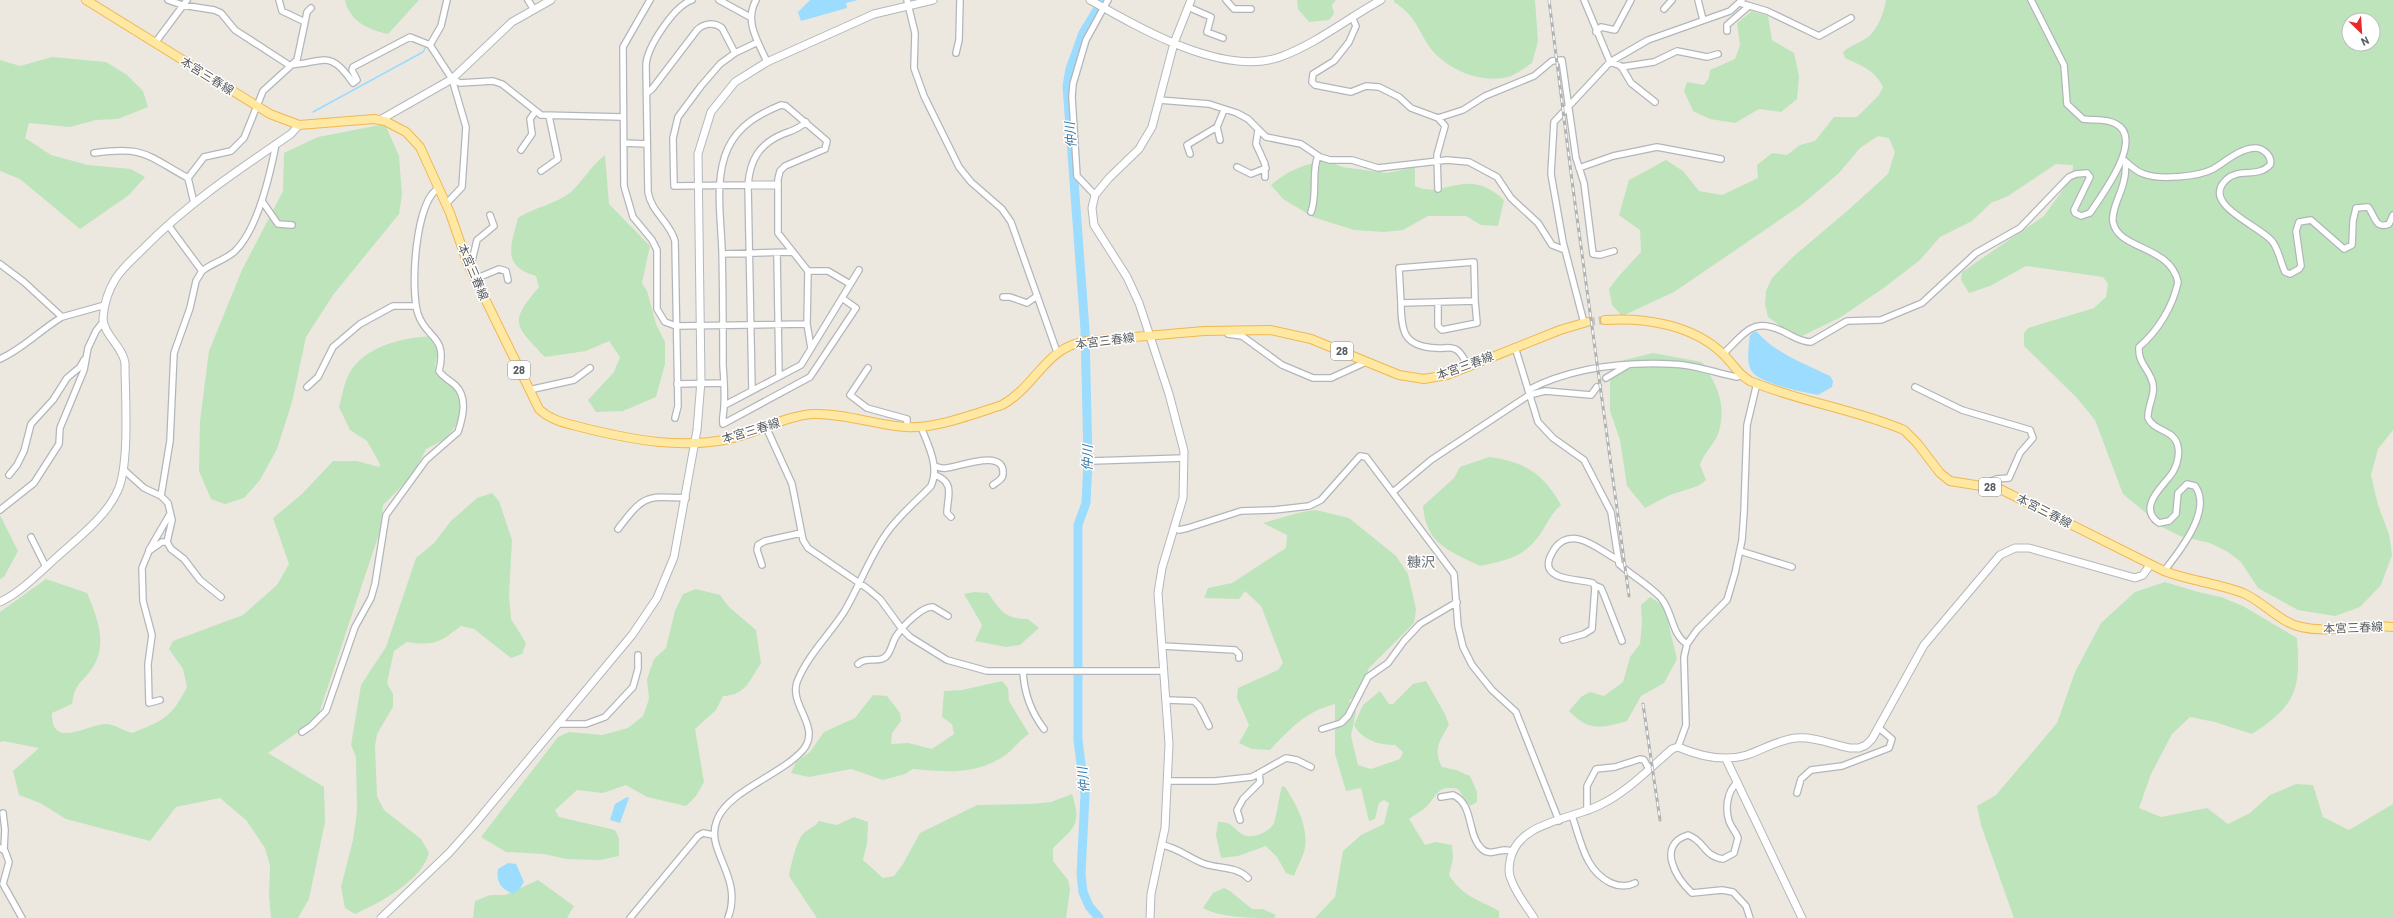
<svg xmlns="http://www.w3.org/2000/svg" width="2393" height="918" font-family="Barlow,'Noto Sans JP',sans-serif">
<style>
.green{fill:#bee4bb;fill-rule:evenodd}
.water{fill:#9cdcff}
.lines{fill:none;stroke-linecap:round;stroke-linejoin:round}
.stream{stroke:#9cdcff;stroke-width:1.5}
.river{stroke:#9cdcff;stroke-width:9}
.street-tunnel{stroke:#c7c5c0;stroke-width:5.5;stroke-dasharray:5.5 3;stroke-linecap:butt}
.primary-tunnel{stroke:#c7c5c0;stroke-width:8;stroke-dasharray:8 4;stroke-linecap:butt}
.street-casing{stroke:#b2b6bb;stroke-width:8}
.secondary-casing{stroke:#b3b8bd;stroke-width:9}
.primary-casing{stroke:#f1b753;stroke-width:10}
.street{stroke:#fff;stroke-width:5.5}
.secondary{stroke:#fff;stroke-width:7}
.primary{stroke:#ffe8a1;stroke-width:8}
.rail-casing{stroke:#b1b2b2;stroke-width:3}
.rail{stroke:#fff;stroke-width:1.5;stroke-dasharray:4.5;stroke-linecap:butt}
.labels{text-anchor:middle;stroke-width:3;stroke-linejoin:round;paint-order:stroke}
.shield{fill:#fff;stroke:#8a8e90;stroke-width:1}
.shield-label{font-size:11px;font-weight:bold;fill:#585d61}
.street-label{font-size:12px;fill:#585d61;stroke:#fff}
.water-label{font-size:13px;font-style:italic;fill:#3878a7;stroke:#fff}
.quarter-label{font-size:14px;fill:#696f73;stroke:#fff}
</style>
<rect width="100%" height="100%" fill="#ece8df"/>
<!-- green -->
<path class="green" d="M345,0H419L388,34C369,30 349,21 345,0Z
M1297,0H1336L1332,5L1334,14L1329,20L1309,22L1298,9Z
M1394,0H1535L1538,41L1532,63C1526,67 1518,73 1511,76C1484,85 1449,71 1431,49C1417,29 1416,16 1394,2Z
M1886,0H2393V430L2378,449L2371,475L2378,505L2389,534L2392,555L2381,585L2360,607L2335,616L2298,610L2258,588L2241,562L2228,552L2210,543L2180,536L2164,528L2123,494L2095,420L2077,398L2024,346V333L2028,328L2094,308L2106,297L2108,284L2103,277L2026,266L1990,286L1969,293L1961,280L1962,272L2044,216L2072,177L2073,165L2056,164L2008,196L1991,203L1972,221L1940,237L1920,260L1885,287L1841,317L1802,336L1783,328L1768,317L1765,304L1766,291L1772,278L1795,255L1846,212L1888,174L1895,152L1889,138L1878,136L1860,148L1839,173L1800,206L1674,292L1622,316L1612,305L1609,289L1618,277L1641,252L1640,230L1619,215L1629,180L1666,160L1683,171L1699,191L1722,195L1758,178L1757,165L1772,153L1787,155L1800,145L1815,141L1834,117H1857L1879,95L1883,87C1875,70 1862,66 1845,58L1843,52C1851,45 1860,43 1868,37C1878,29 1884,12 1886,0ZM2349,20H2373V44H2349Z
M1752,11L1768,16L1772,40L1794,53L1799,76L1797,99L1781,112L1759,109L1735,123L1710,119L1693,111L1684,91L1687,82L1704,85L1709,78L1710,70L1735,59L1740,45L1737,23Z
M52,57L106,62L127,75L143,91L148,107L118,119L96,120L70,127L29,123L25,138L51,155L88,165L131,169L145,177L129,195L80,229L20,179L0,171V60L20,66Z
M385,124L399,156L402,195L399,214L333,295L306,337L292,402L277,449L260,480L244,498L225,504L211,499L199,471L200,421L209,351L242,270L283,191L284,153L318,137Z
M605,155L609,204L650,246L642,283L647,291L656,324L665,342V364L656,397L623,411L596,412L588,400L614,372L620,357L609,341L586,351L545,357C515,325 508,323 539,287L536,276C501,266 511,246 518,218C534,207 557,204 571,192C583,181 590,167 605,155Z
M1328,161L1342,167L1387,173L1415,167V186C1446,200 1466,165 1504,200L1498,226L1481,225L1466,216H1428L1403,230L1384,232L1354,230L1313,217L1283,199L1271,185C1288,170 1306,163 1328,161Z
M431,336L439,348L435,365L437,375L456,389L465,410L455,427L445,439L426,449L413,475L383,505L380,531L317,719L268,753L324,787L325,822L309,899L298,918H271L269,895L270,865L265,848L246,820L220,798L176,807L150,841L66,819L40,803L19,795L13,771L39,748L3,741L0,742V612L46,579L87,593C97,617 108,643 93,667C82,684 75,681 72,704L52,713C51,751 90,723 106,724C114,724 124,731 132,733C163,721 172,717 187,687L183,669L169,649L173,641L243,615L277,585L289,564L273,518L302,494L333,461H357L379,467L380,464L367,441L350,430L339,407C342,396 344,383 349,374C364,346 402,338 431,336Z
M1653,353L1702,362C1716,383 1727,404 1719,431C1716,443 1704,452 1700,465L1706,480L1698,486L1670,495L1645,508L1627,486L1620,440L1610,411V382L1620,361Z
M1489,457C1525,462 1543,473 1561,505C1551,514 1548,522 1541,533C1524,558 1507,560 1480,566C1449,551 1426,544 1423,506L1454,478L1460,467Z
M492,493L499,501L512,540L509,595L511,619L526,643L522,654L511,658L474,629L461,626C439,643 435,646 407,642L394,651L387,683L393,694V707L377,734L375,746L377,796L384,810L421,839L429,853C422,880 380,903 355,914L345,908L341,887L353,840L357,812L356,757L351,745L361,685L386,647L416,558L434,543L451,521L477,498Z
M1316,510L1349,518L1396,556L1408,574L1416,609L1414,623L1369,668L1358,693L1349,701L1356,712L1351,736L1358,765L1371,769L1400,759L1403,752L1395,745C1379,745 1362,740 1354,725L1363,705L1380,691L1389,704H1393L1413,684L1426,681L1445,714L1449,725C1439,742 1433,749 1442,767L1456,770L1470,776L1477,792V802L1470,806L1458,789C1436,784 1437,797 1425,808C1420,812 1414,815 1409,819L1425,845L1435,842L1452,845L1453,859L1449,875C1463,897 1478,899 1499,911V918H1315L1335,897L1343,851L1361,835L1384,824L1389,803L1384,800L1379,803L1375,819L1369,821L1361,788L1346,791L1335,754V704C1306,711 1290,729 1270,750L1252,749L1239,743L1249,725L1237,698L1238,688L1278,670L1283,663L1261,606L1245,591L1239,599L1204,598L1208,588L1232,583L1286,548L1287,535L1263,523L1302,512Z
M0,515L18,551L4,577L0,579Z
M2165,582L2198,592L2221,597L2243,606L2297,638C2301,690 2296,705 2252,734L2215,722L2190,717L2172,734L2151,774L2139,808L2161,817L2207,808L2228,824L2250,813L2270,795L2296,784L2313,785L2323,817L2349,830L2393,804V918H2014L1981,825L1977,806L1996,795L2057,723L2075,672L2101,623L2135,592Z
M696,589L720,595L729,607L756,630L761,663C749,681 746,695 723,696L716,710L695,729L704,782L696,796L686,806L647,797L626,785L603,793L577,790L555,810L559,817L615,830L619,838V856L600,860L566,859L544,854L506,852L481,837L558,737L569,732L602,735L628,728L643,716L649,699L647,679L654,659L666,648L675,611L683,594Z
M974,592L988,593C1001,611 1005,619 1028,619L1039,628L1020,645L1006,647L975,641L982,625L964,594Z
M1650,597L1664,606L1677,659L1664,683L1641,696L1627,721C1601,728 1589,732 1569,711L1581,697L1590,692L1604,696L1623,682L1630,657L1640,644L1642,623L1641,605Z
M1002,681L1008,688L1009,701L1029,734C1018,741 1012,752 1001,758C973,775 944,772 913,769L905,774L883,780L851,769L809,777L791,773L796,762L810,752L824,732L855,718L873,695L887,696L900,713L901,721L892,733L891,744L908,743L932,749L954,734L952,724L942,717L944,691L962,690Z
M1282,786L1285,787C1296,804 1308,825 1305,847C1304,856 1297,867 1294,876L1286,873L1277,857L1266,846L1238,856L1221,858L1216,835L1218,822C1233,822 1231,827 1242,834C1251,840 1269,833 1274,823C1277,815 1279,796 1282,786Z
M1072,794C1082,825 1075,827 1053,848V861L1068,880L1070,890L1066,918H817L789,876C791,866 796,839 805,832C810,828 815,827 819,821L837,825L854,817L868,822L867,844L863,860L883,878L894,876L903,864L920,833L977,805L1031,804L1051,802Z
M538,880L574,906L567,918H473L475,901L490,895H505Z
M1224,888L1230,891L1252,909H1263L1276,915L1274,918C1251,918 1221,918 1203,908L1213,893Z"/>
<!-- water -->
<path class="water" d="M810,0H858L846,3L847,8L801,21L798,12Z
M1754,332H1757C1775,353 1805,364 1830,376L1833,381L1832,387L1818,395C1804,392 1758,384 1751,370C1746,362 1749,345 1750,335Z
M627,797L629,798L620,823L610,820L615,804Z
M508,863L516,864L524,882L519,890L513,894C501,888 496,883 498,869Z"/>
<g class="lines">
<!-- stream -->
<path class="stream" d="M313,112L423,52L436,29"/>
<!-- river -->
<path class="river" d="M1099,918L1089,906L1083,892L1081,874L1085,795L1078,740V525L1086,503L1088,461L1085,330L1067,86L1070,69L1083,33L1103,0"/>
<!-- street-tunnel -->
<path class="street-tunnel" d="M1597,387L1606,378"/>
<!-- primary-tunnel -->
<path class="primary-tunnel" d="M1587,322L1605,320"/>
<!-- street casing -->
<g class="street-casing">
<path id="street" d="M168,0L182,5L214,10L221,13L235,30L289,65C324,63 329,48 353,83L357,80L352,70L353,67L410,37L430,45L452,79L460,83L493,81L502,84L541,115L622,117
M528,0L534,10
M650,0L623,47L624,186L633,217L652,240L657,250V309L665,322L676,326L807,324L808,271L778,233V179L780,171L785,166L825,149L827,141L786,106L781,105C759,114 739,125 728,148C714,178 721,218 722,250C723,289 723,328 723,366C724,379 725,393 724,406C724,412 722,418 723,424L810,377L856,308L842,298
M719,0L750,17
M756,0C744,22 758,41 767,62
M907,0L915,33L914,68L924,96L959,167L971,182L1002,209L1011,222L1057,352
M1226,0L1234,9H1251
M1584,0L1610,62L1621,66L1631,83L1655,102
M1698,0L1703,20
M1740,3L1767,11L1819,36L1851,18
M1188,7L1211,17L1207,32L1223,38
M1664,9L1672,0
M1352,17L1356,26L1349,42L1334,61L1313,74L1312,82L1315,85L1351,92L1366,86L1379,87L1399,97L1411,108L1438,118L1463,110L1485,96L1534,76L1552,61L1562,60L1576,158L1584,183L1593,254L1600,255L1614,251
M305,22L307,12L311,8
M1727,31V25L1749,6
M1596,32L1601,27L1615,30L1631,0
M155,43L187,0
M430,45L441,26L447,0
M956,53L959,40L960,0
M1621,67L1654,62L1677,51L1707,57L1718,54
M647,93L652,89L697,30C704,23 714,22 722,28L735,53
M1159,100L1209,104L1237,113L1248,119L1266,137L1301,144L1320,157L1330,160H1352L1378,168L1447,160L1469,162L1497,177L1511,198L1538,223L1552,245L1565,250
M1217,127L1220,140
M1258,130L1256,144L1265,164V177
M624,143L647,144
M521,150L532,134L530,119L535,112
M94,153C145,146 146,155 188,178L194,203
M1190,154L1187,145L1217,127L1224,110
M2124,160C2130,165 2136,172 2144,174C2159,180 2198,177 2213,169C2225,162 2239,149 2254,148C2263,147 2273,157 2270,165C2258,178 2239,168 2227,179C2199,204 2259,225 2272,241C2279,250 2280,261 2285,272L2290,274L2299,269L2301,266L2296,231L2299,222L2311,220L2344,249L2352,245L2353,221L2356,208L2368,207C2375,215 2375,230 2389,224L2393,215
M2126,162C2125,168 2126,174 2124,180C2122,193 2111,209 2113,222C2118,250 2170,245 2178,282C2173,306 2158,331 2139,347C2138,362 2146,366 2151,378C2158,392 2147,405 2148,418C2154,432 2175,429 2178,447C2180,456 2176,469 2170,476C2162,487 2137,508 2159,523L2169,521L2176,514L2178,493L2187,484L2195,486C2213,510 2179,552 2164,571
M1237,167L1251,174L1266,168
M1579,168L1613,156L1657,147L1721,159
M541,171L558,159L549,116
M188,178L204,157L231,151L244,138L263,91L297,60L305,22L282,11L279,0
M748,185L674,186L673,138L678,117L701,86L720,64L735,53L758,42
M1438,189L1437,155L1445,126L1438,118
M1095,195L1077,176L1072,97L1073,84L1086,40L1108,0
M262,201L278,224L292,225
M446,204L462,187L466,127L452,79
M1311,212C1318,194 1311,171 1318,156
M777,253L779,376
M722,254L792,252
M0,264L24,282L62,317L105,305
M470,269L477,240L494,226L490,215
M202,271C212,263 225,260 234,252C258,230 270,175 276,144
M808,271H828L850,284
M475,279L499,269L506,271L508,280
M1003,297H1010L1027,303L1037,296
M1438,302V326L1442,330L1477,323L1475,301
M1401,303L1399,268L1474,262L1475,301L1401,303C1401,332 1404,347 1437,348C1443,349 1449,346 1455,349C1462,352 1464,360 1468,366
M1584,323L1563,242L1551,174L1554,122L1610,62L1648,40L1730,11L1742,0
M807,324L811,348
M1228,334L1242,336L1282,365L1313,378H1331L1366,362
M1515,347L1538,422L1553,438L1584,460L1611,512L1619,564C1632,576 1649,585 1661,598C1673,612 1671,634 1687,644
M1723,354C1747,331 1754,315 1788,334C1796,338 1802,342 1811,342L1847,321L1881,320L1922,303L1976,253L2020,228L2069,177L2076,174L2087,173L2090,177L2074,210L2075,213L2081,216L2090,213C2101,196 2145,139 2116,124C2105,118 2094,121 2083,119L2067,104L2064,65L2031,0
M0,359C23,349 40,330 62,317
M868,368L850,395L867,408L907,419V427
M1606,378L1628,365
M677,384L724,383
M307,387L318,377L333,347L360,324L393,306H416
M1915,387L1962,410L2030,430L2033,438L2020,453L2009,478L1996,479L1981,486
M529,390L574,380L590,368
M752,390L748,185C750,160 759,144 783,134C791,131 799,129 806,122
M1528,390C1571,368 1623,362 1671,364C1693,364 1715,373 1737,377L1743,375
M725,405L801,365L859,270
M675,418L678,406L675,241C670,222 651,212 648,192L646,65C647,47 674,6 692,0
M766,427L792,484L803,540L808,548L868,589L880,599L902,629L910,637L947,660L987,671H1164
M1091,461L1184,458
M934,466C938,467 942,469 946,468C957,468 1005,447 1003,474C1003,479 997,482 993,485
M124,470L144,488L161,496L168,503L172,520L167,542H162L149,551L142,568L143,601L152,635L148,664L149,703L160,700
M9,475L17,465L24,451L31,424L53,400L67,378L80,367L84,360
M935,475C956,483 947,497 947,513L951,517
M1393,492L1431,460L1529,395L1545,391L1591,395L1597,387
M161,496L170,441L174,353L190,308L196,281L202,271L168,225
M0,510L34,483L59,444L60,428L84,370L88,348L96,331L103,322
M1175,528L1179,530L1188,528L1241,511L1274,510L1309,506L1321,500L1360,456L1366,457L1454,574L1458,626L1463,647L1472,665L1492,690L1516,712L1559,821
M618,529C644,495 645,496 686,498
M31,537L46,567
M167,542L171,549L184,559L200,580L221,597
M149,550L170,514
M1740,551L1792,567
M762,565L757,550L758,545L765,541L801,533
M1594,585L1601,588L1604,595L1622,641
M1563,640L1584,634L1592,629L1595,587L1593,583C1581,579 1555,581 1549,568C1547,560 1551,555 1555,548C1573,525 1599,550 1618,560
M1162,646L1235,650L1239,654V658
M858,664C867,655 881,665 888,654C892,648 893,640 897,635C903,626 922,606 933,607L948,616
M1023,671C1024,693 1031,712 1044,729
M1167,700L1194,701L1199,706L1209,726
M558,724H586L605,717L633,687L638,669V655
M1322,729L1341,723L1348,716L1368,677L1388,663L1404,641L1420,624L1457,602
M302,732L311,726L326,711L355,627L371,598L375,584L386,515L426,460L458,432C463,417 468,397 455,385C449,380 443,377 439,371C448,335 426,339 418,314C410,290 415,200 439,188
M1678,747L1686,725L1684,657L1687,644L1697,630L1727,600L1735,573L1742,540L1744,512L1747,425L1757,383
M1168,781H1215L1252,777L1286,758L1297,760L1311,767
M1737,783C1727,791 1725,809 1729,821C1731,827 1736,832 1738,838L1734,853L1723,859C1703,856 1705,841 1688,835C1656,845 1676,878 1692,893L1722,890L1733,892L1746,906L1750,918
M1797,793L1801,779L1811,770L1842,766L1889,748L1892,739L1879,728
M1441,797L1453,795C1474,804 1467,834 1481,848C1491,859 1502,845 1513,852
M1587,811V786L1596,769L1615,767L1640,759L1644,760L1649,769
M3,813L5,830L4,849
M1572,816C1581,841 1585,871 1611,883C1620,887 1627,887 1635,883
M1240,820L1237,810L1243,799L1260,782L1259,773
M1162,845C1179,848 1190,859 1205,864C1220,869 1236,866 1248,878
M0,848L5,851L9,862L3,884L22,918
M630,918L698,836L703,833L713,835
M728,918C744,876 704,851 717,820C728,791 781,775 803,750C822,727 789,706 797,682C807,656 829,635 844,612C859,587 869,558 886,534C898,516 916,502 931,486C940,467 928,445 921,427"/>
</g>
<!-- secondary casing -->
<g class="secondary-casing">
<path id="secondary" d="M1090,0C1139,28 1223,77 1280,57C1316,44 1348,18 1381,0
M380,120L452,79L512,22L551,0
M748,185H777
M0,602C21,592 40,572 57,557C78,538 107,516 118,490C130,463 125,395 125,363C123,347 103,334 103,318C104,304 109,289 116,278C124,266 135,257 145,247C188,203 240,169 291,134L299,125
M1726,759L1802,918
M381,918L449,853L473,826L632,635L657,598L674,557L697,430L701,381L698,154L711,112L735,82L767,62L874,14L933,0
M1150,918L1151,894L1165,828L1169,744L1158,593L1162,568L1183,498L1184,451L1169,394L1139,303L1127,277L1094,225L1092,208L1095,195L1109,178L1139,149L1152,127L1174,43L1191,0
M1534,918C1526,905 1516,894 1511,879C1508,873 1509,867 1510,861C1517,822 1570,820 1600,805C1627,792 1649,769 1672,749L1678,747C1699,756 1724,762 1747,755C1764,749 1778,740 1796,738C1813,736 1834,745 1850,748H1859L1866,745L1872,739L1924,645L2000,555L2015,548H2029L2135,578L2143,575L2150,565"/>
</g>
<!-- primary casing -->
<g class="primary-casing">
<path id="primary" d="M86,0L270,114L299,125L374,119L385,121L406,132L420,147L450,213L467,262L539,409C552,422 571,424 588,429C634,440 681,449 729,439C757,433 784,416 813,414C844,413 875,425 906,427C935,429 974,414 1002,405C1037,386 1045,346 1088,341L1204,331L1270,330L1311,339L1399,375L1424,379L1447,375L1560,330L1587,322
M1605,320C1645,317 1692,325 1722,353C1732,362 1738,375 1750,381C1800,402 1855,409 1904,430L1917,443L1940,473L1950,481L2000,489L2164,571C2190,581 2217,583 2243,593C2264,602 2279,622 2301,627C2332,634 2362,623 2393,627"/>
</g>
<!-- street -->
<use href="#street" class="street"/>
<!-- secondary -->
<use href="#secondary" class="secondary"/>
<!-- primary -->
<use href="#primary" class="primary"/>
<!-- rail casing -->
<g class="rail-casing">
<path id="rail" d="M1549,0L1572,181L1629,596
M1643,704L1660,820"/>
</g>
<!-- rail -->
<use href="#rail" class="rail"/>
</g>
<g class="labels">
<!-- shield labels -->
<g class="shield">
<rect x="1331" y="342" width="22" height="18" rx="3"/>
<rect x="508" y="361" width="22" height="18" rx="3"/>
<rect x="1979" y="478" width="22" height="18" rx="3"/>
</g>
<g class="shield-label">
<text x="1342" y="355">28</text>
<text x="519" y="374">28</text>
<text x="1990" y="491">28</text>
</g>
<!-- street labels -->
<g class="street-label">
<text transform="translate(207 76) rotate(32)" y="4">本宮三春線</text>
<text transform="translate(473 272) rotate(67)" y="4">本宮三春線</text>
<text transform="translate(1105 341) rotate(-7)" y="4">本宮三春線</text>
<text transform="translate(1465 366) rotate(-20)" y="4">本宮三春線</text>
<text transform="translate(751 431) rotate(-17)" y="4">本宮三春線</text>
<text transform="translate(2044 511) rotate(27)" y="4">本宮三春線</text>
<text transform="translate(2353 628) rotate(-2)" y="4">本宮三春線</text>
</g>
<!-- water labels -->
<g class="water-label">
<text transform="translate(1070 135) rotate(-94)" y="5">仲川</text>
<text transform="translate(1087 458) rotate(-89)" y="5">仲川</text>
<text transform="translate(1083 780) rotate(-96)" y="5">仲川</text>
</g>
<!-- quarter labels -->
<g class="quarter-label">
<text x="1421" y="567">糠沢</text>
</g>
</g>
<!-- north arrow -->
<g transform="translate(2361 32) rotate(155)"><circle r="19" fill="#ffffff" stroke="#bcbec0"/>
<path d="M0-3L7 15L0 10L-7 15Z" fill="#e92829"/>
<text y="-6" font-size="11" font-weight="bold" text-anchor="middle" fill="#585d61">N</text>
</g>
</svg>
